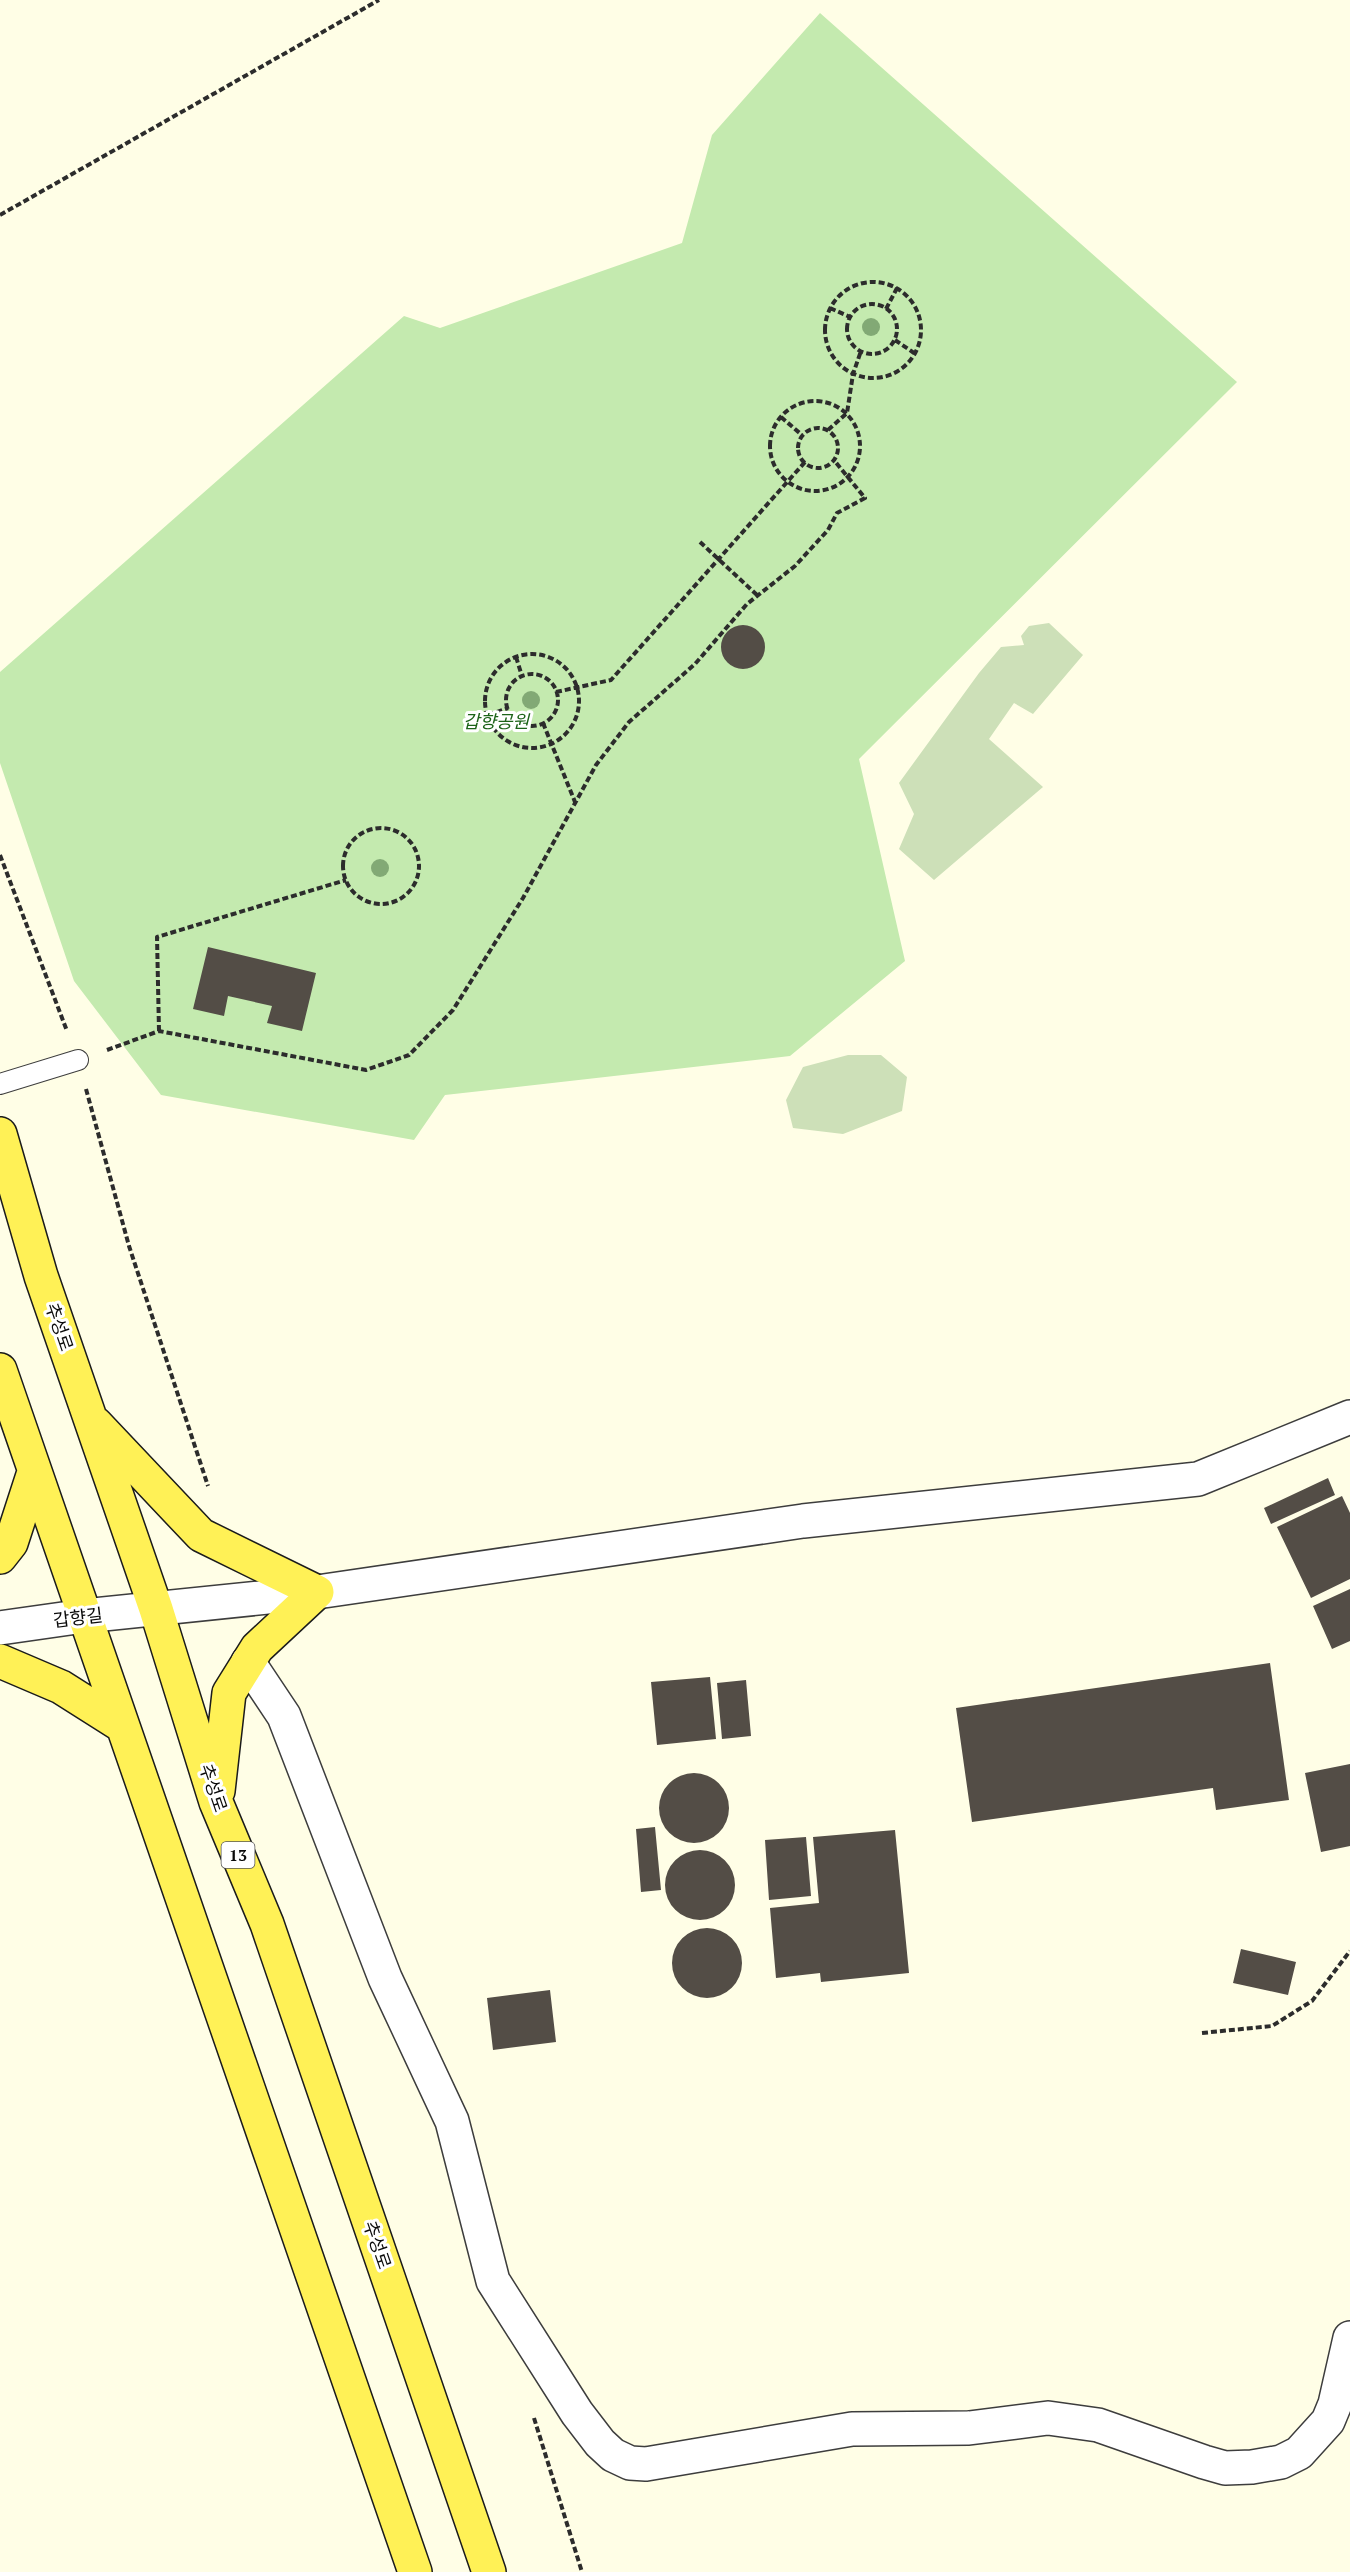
<svg xmlns="http://www.w3.org/2000/svg" width="1350" height="2572" font-family="'PT Serif','Noto Sans KR',serif">
<style>
.green{fill:#c4eaaf}
.cemetery{fill:#cde0b8}
.building{fill:#534d46}
.lines{fill:none;stroke-linecap:round;stroke-linejoin:round}
.service-casing{stroke:#3d3d3d;stroke-width:22}
.minor-casing{stroke:#3d3d3d;stroke-width:36}
.primary-casing{stroke:#1b1b1b;stroke-width:36}
.path{stroke:#2c2c2c;stroke-width:4;stroke-dasharray:6 3;stroke-linecap:butt}
.service{stroke:#fff;stroke-width:20}
.minor{stroke:#fff;stroke-width:33}
.primary{stroke:#fff156;stroke-width:33}
.tree{fill:#82a975}
.labels{text-anchor:middle;stroke-width:6;stroke-linejoin:round;paint-order:stroke}
.shield{fill:#fff;stroke:#545454;stroke-width:1.5}
.shield-label{font-size:16px;font-weight:bold;fill:#0a0a0a}
.park-label{font-size:18px;font-style:italic;fill:#1c6318;stroke:#fff}
.street-label{font-size:18px;fill:#0a0a0a;stroke:#fff}
</style>
<rect width="100%" height="100%" fill="#fffee6"/>
<!-- green -->
<path class="green" d="M820,13L1237,382L859,759L905,961L790,1056L445,1095L414,1140L161,1095L74,981L0,763V672L404,316L440,328L682,243L712,135Z"/>
<!-- cemetery -->
<path class="cemetery" d="M1049,623L1083,655L1033,714L1014,703L989,739L1043,787L934,880L899,849L914,814L899,783L979,673L1001,647L1024,645L1021,636L1029,626Z
M848,1055H881L907,1077L902,1111L843,1134L793,1128L786,1100L803,1067Z"/>
<!-- building -->
<path class="building" d="M721 647a22 22 0 1 1 44 0a22 22 0 1 1-44 0Z
M208,947L316,973L302,1031L267,1023L272,1006L228,996L224,1016L193,1009Z
M1328,1478L1335,1495L1271,1524L1264,1508Z
M1342,1496L1350,1513V1579L1311,1598L1277,1527Z
M1350,1589V1641L1332,1649L1313,1606Z
M1270,1663L1289,1800L1216,1810L1213,1788L972,1822L956,1708Z
M710,1677L716,1739L657,1745L651,1682Z
M746,1680L751,1736L722,1739L717,1683Z
M1350,1764V1846L1321,1852L1305,1773Z
M659 1808a35 35 0 1 1 70 0a35 35 0 1 1-70 0Z
M655,1827L661,1890L641,1892L636,1829Z
M895,1830L909,1973L821,1982L820,1973L776,1978L770,1908L819,1903L813,1837Z
M806,1837L811,1896L769,1900L765,1840Z
M665 1885a35 35 0 1 1 70 0a35 35 0 1 1-70 0Z
M672 1963a35 35 0 1 1 70 0a35 35 0 1 1-70 0Z
M1241,1949L1296,1962L1288,1995L1233,1983Z
M550,1990L556,2042L493,2050L487,1998Z"/>
<g class="lines">
<!-- service casing -->
<g class="service-casing">
<path id="service" d="M0,1084L78,1060"/>
</g>
<!-- minor casing -->
<g class="minor-casing">
<path id="minor" d="M0,1628L84,1616L317,1592L803,1521L1198,1479L1350,1417
M248,1662L284,1716L385,1978L452,2121L493,2281L577,2413L600,2443L613,2455L630,2463L646,2464L852,2429L969,2428L1048,2418L1098,2425L1204,2462L1225,2468L1252,2467L1281,2462L1299,2453L1328,2421L1335,2404L1350,2338"/>
</g>
<!-- primary casing -->
<g class="primary-casing">
<path id="primary" d="M0,1134L41,1276L156,1609L216,1802L267,1924L489,2572
M0,1370L415,2572
M96,1424L201,1535L317,1592L257,1648L229,1693L218,1791
M0,1557L11,1543L34,1472
M0,1661L61,1687L121,1725"/>
</g>
<!-- path -->
<path class="path" d="M0,215L379,0
M825 330a48 48 0 1 1 96 0a48 48 0 1 1-96 0Z
M847 329a25 25 0 1 1 50 0a25 25 0 1 1-50 0Z
M830,308L850,317
M886,309L897,288
M895,340L914,353
M770 446a45 45 0 1 1 90 0a45 45 0 1 1-90 0Z
M781,417L802,435
M798 448a20 20 0 1 1 40 0a20 20 0 1 1-40 0Z
M828,430L847,413L853,374L861,351
M700,542L757,595
M485 701a47 47 0 1 1 94 0a47 47 0 1 1-94 0Z
M516,657L522,676
M506 700a26 26 0 1 1 52 0a26 26 0 1 1-52 0Z
M556,692L611,680L805,462
M488,715L508,708
M543,723L575,802
M343 866a38 38 0 1 1 76 0a38 38 0 1 1-76 0Z
M0,855L67,1031
M159,1031L157,937L346,880
M107,1050L159,1031L366,1070L409,1055L453,1010L523,898L596,765L629,722L695,664L747,604L795,566L828,530L837,513L865,498L833,459
M86,1089L129,1246L208,1486
M1202,2033L1272,2026L1312,2001L1350,1951
M534,2418L582,2572"/>
<!-- service -->
<use href="#service" class="service"/>
<!-- minor -->
<use href="#minor" class="minor"/>
<!-- primary -->
<use href="#primary" class="primary"/>
</g>
<!-- trees -->
<g class="tree">
<circle cx="871" cy="327" r="9"/>
<circle cx="531" cy="700" r="9"/>
<circle cx="380" cy="868" r="9"/>
</g>
<g class="labels">
<!-- shield labels -->
<rect class="shield" x="221.5" y="1842" width="33" height="26" rx="4.5"/>
<g class="shield-label">
<text x="238" y="1861">13</text>
</g>
<!-- park labels -->
<g class="park-label">
<text x="496" y="728">갑향공원</text>
</g>
<!-- street labels -->
<g class="street-label">
<text transform="translate(59 1327) rotate(71)" y="6">추성로</text>
<text transform="translate(78 1618) rotate(-7)" y="6">갑향길</text>
<text transform="translate(213 1788) rotate(71)" y="6">추성로</text>
<text transform="translate(377 2245) rotate(71)" y="6">추성로</text>
</g>
</g>
</svg>
